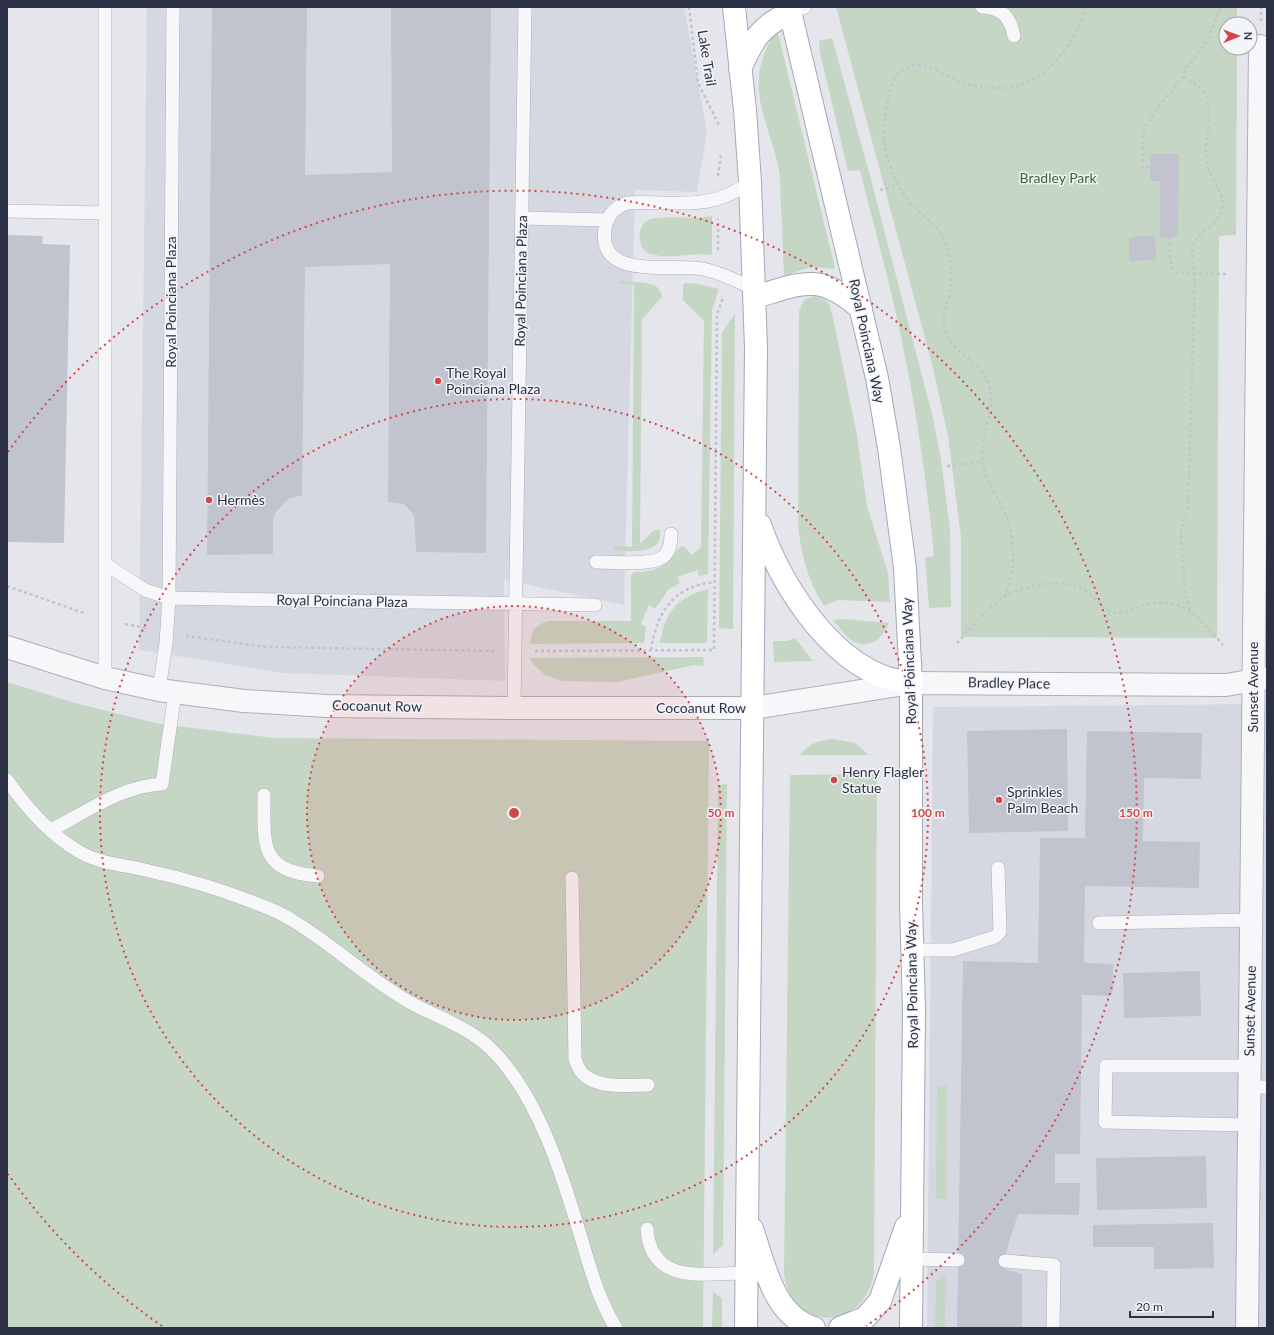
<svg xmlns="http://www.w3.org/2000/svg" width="1274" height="1335" font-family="Lato,sans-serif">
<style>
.built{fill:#d6d8e1}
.green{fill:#c6d6c4}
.building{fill:#c1c4cf}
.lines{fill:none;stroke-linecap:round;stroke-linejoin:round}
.service-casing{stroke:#acafba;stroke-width:14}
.minor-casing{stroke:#acafba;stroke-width:24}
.tertiary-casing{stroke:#acafba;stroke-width:24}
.primary-casing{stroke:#a2a8b8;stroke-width:24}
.path{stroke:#c2c3cb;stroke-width:2.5;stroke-dasharray:3 3;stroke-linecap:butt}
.service{stroke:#f7f7fa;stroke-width:13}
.minor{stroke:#f7f7fa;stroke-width:22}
.tertiary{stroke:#f7f7fa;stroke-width:22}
.primary{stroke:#fff;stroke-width:22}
.ring{fill:none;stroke:#d24848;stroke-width:2;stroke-dasharray:2 4}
.poi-dot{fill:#d24848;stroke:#f4f5f9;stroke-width:1.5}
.labels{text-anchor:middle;stroke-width:3;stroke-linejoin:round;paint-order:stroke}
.street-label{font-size:14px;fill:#2b3045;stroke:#f4f5f9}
.park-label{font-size:14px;fill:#396137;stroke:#f4f5f9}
.poi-label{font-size:14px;fill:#2b3045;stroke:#f4f5f9;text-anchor:start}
.centre{fill:#d24848;stroke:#f4f5f9;stroke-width:2}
.ring-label{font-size:12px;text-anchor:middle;font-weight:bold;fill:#d24848;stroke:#f4f5f9;stroke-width:3;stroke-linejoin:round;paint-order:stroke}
</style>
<rect width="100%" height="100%" fill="#e4e6ec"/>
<!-- built -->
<path class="built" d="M147,7H684L707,132L697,192L635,190L624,605L504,580L505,681L284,673L139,650Z
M1267,704V1328H927L933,707Z"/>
<!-- green -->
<path class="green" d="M836,7H1237V24H1226V48H1237L1236,235L1219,236L1217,638L961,637V537L948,436L933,368Z
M778,33L835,268L834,269C816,266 803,267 787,276L784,275C783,251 782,228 781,204C780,194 781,182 779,171C772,129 746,94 766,50C768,44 772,35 778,33Z
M832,38L869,172L933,418L941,459L950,529L951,607L929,608L925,558L934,556C927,482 916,409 901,336C889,280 874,226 860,170L848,171L820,53L819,41Z
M712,216V255C692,252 670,260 651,254C646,253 642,249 641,244C638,236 640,224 648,220C659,215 695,220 712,216Z
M623,280C636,285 659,277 662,297L642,319L640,544L654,530H660C664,555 632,551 616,551L613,548L616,546L632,547L634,285L619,284L618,281Z
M685,283L698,284L719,289L712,310L708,574L699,576L697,570L677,577L680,583L669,589L655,609L649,605L641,624L646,627L644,643L530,644C531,630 536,624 549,621H631V575L634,572C660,572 664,566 680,547L683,546L692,555L701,547L704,321L683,300V285Z
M814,296C825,297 829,302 832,313L857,435L867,506L888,573L890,602L838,600L824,606C808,581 801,555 798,525L799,311L804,300Z
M735,313L733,629L719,628L722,333Z
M708,589L707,643H660C665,612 677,597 708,589Z
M844,619L889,623C883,639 867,652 850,639C844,634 838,626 833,620Z
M795,638L813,661L774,662L773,641H787Z
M703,657L704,666L694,665L617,682L562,681L545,675L533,664L530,658Z
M7,682L75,703L160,724L274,738L709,741L703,1328H7Z
M833,739L855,743L869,755H800C809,744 818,740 833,739Z
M877,774L874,1273C864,1333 790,1332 784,1273L790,775Z
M727,784L723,1245L713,1254L718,785Z
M937,1086H947L946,1199H936Z
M946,1274L945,1328H935L936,1281Z
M713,1291L722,1299V1328H712Z"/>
<!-- building -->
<path class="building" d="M212,7H307L305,175L392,172L391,7H491L486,553L416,552L414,515L404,504L388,502L390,264L305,267L302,495L288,499L275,513L273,521V554L207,555Z
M1150,154H1179L1178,237L1160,238V181H1150Z
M7,235L43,236L42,244L70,245L64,543L7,542Z
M1155,236L1156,260L1129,261V237Z
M1067,729L1068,831L969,833L967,731Z
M1087,731L1202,733L1201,779L1144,778L1143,841L1200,842L1199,888L1085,886L1084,963L1113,964V987L1111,996L1082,995L1080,1154H1055V1183H1080L1079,1215L1018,1214L1005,1255V1269L1022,1274V1328H957L963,961L1038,963L1040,838H1085Z
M1200,971L1201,1016L1124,1018L1123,973Z
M1206,1156L1207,1208L1097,1210L1096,1158Z
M1213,1223L1214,1268L1154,1269V1247H1093V1225Z"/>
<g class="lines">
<!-- service casing -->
<g class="service-casing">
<path id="service" d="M982,7C1002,8 1010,16 1014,36
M790,12L805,7
M750,182C709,213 674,200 627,203C615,207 607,216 605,229C597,281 673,263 703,269C721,273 738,281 754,289
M7,211L105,213
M522,218L608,220
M596,562C611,562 651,566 663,557C670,552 671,542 671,534
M105,564L145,590L169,598L595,605
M105,678V7
M159,690L166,643L169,598L173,7
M514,708L525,7
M7,780C26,807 49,834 78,851C99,864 126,865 149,871C182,878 219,889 250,901C263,906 278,911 290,919C333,944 369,980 413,1004C439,1018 470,1028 492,1050C538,1096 562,1174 580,1234C590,1267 598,1299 616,1328
M264,795C264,844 259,872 318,876
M51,830C86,812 122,786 162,784L175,693
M572,878L575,1059C577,1064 579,1071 584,1075C600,1089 629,1085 648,1085
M1099,923L1251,920
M912,950H953L995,937L1000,932L998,868
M1249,1087H1267
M1249,1125L1105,1122L1106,1066H1250
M647,1229C651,1286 705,1273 746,1273
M912,1259L958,1260
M1005,1261L1054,1265L1053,1328"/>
</g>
<!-- minor casing -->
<g class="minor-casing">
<path id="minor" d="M1247,1328L1260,46"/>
</g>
<!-- tertiary casing -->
<g class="tertiary-casing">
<path id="tertiary" d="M7,647L105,678L159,690L244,701L327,706L514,708H753L911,683L1226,685L1267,678"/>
</g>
<!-- primary casing -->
<g class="primary-casing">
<path id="primary" d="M734,7L745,110L750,182L756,348L746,1328
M789,7L877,378L889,448L905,568L911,683V904L914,1009L911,1328
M740,69C754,38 759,28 790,12
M755,297C804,283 819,272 861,309
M760,525C780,582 826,657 887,678C894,680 903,681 911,683
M752,1229C765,1266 773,1315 814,1328
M840,1328L865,1318L880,1301L906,1227"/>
</g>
<!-- path -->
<path class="path" d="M689,7L698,83L720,127
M1261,21V7
M1183,77C1192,82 1202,87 1206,97C1215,119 1202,141 1207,163C1210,179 1226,193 1222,209C1219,225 1202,228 1195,241C1190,251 1193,264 1195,274L1188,507L1181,532L1185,593L1190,610
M1149,167L1143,168V137L1146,125L1159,106L1183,77L1187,66L1198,54L1208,38L1221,7
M718,176L721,154
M880,190L897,185
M1170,237C1170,249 1168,263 1176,273L1227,274
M718,250V219
M947,466L982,462
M7,586L84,613
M1004,597C1017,569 1016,535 1002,507C995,493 985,479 983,463C979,435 998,410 988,383C979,359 949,352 944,327C941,313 949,301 951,287C952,274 951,255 946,243C940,227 925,218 914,207C890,181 879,144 886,109C889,94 893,70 911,66C928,61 948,78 964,83C980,88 1003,90 1020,85C1053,75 1077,38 1086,7
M125,624L146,628
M186,636L268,647L494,651
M957,643C968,632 992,603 1005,596C1025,585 1063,577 1084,590C1096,597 1103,613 1119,613C1129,613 1138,606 1148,604C1186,596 1200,620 1223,645
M651,650C657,612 673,586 715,582
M535,651L714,650L717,315L723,297"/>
<!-- service -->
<use href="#service" class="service"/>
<!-- minor -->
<use href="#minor" class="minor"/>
<!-- tertiary -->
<use href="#tertiary" class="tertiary"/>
<!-- primary -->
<use href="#primary" class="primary"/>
</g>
<!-- distance rings -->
<circle cx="514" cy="813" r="207" fill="#d24848" fill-opacity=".12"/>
<g class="ring">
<circle cx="514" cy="813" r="207"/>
<circle cx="514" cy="813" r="414"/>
<path d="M162 1326A622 622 0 0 1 8 1174M8 452A622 622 0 1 1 866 1326"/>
</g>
<!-- markers -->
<g class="poi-dot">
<circle cx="438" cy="381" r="4"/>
<circle cx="209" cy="500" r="4"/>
<circle cx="834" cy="780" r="4"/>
<circle cx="999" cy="800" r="4"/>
</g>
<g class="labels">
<!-- street labels -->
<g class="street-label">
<text transform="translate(707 58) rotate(81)" y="5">Lake Trail</text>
<text transform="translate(521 281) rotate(-89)" y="5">Royal Poinciana Plaza</text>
<text transform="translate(171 302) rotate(-90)" y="5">Royal Poinciana Plaza</text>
<text transform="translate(867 341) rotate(78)" y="5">Royal Poinciana Way</text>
<text transform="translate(342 601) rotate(1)" y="5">Royal Poinciana Plaza</text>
<text transform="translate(909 661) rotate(-92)" y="5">Royal Poinciana Way</text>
<text transform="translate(1009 683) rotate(1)" y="5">Bradley Place</text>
<text transform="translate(1253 687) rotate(-90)" y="5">Sunset Avenue</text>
<text transform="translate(377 706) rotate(1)" y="5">Cocoanut Row</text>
<text x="701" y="713">Cocoanut Row</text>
<text transform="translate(912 985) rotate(-91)" y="5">Royal Poinciana Way</text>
<text transform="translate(1250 1011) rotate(-89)" y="5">Sunset Avenue</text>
</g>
<!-- park labels -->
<g class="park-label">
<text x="1058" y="183">Bradley Park</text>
</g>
<!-- poi labels -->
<g class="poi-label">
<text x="446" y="378">The Royal<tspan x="446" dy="16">Poinciana Plaza</tspan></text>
<text x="217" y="505">Hermès</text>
<text x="842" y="777">Henry Flagler<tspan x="842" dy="16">Statue</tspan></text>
<text x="1007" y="797">Sprinkles<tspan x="1007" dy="16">Palm Beach</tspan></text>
</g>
</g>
<circle cx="514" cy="813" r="6" class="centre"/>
<g class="ring-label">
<text x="721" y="817">50 m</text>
<text x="928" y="817">100 m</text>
<text x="1136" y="817">150 m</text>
</g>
<!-- border -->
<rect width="1274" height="1335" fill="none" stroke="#2b3045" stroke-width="16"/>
<!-- north arrow -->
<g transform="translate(1238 36) rotate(89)"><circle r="19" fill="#f4f5f9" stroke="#a4a6b1"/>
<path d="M0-3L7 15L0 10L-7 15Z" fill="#d24848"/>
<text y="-6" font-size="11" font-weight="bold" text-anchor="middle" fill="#2b3045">N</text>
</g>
<!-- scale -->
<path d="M1130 1311v6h83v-6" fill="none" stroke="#2b3045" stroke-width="2"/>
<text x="1136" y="1311" font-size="12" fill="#2b3045" stroke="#f4f5f9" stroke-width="3" paint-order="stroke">20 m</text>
</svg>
